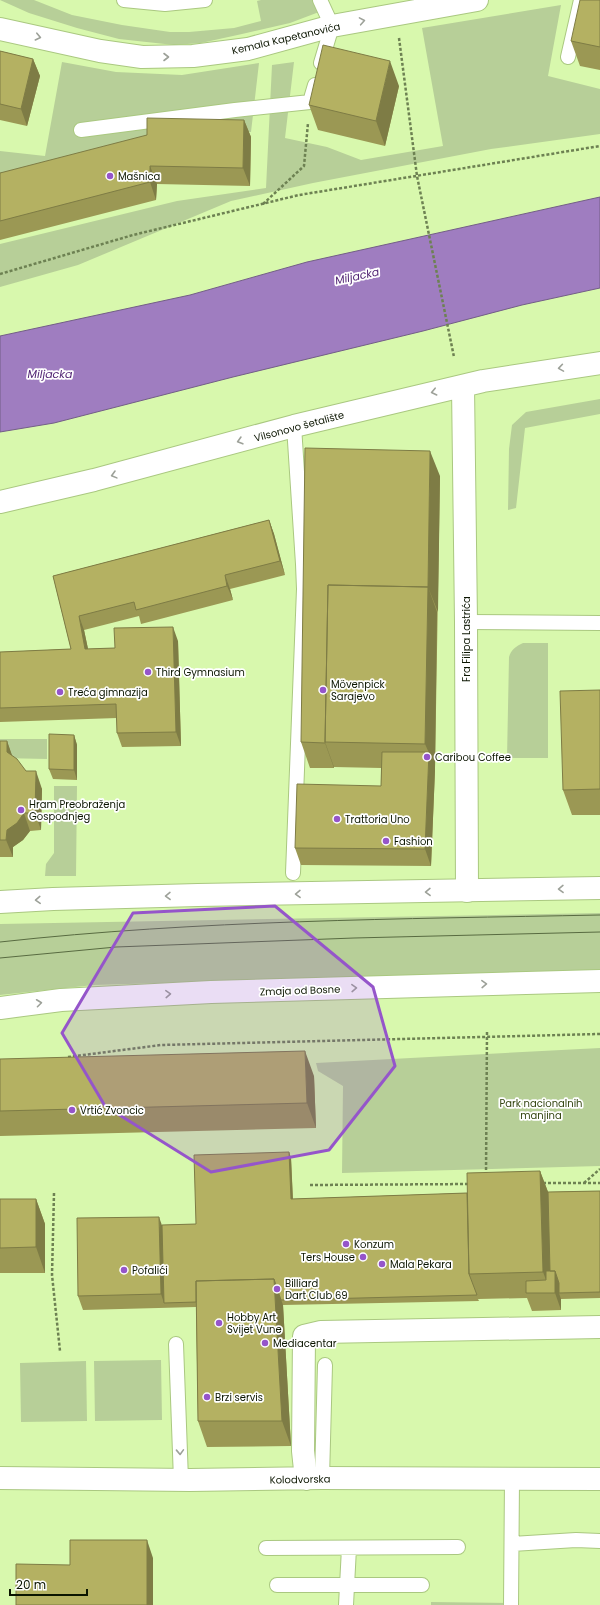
<svg xmlns="http://www.w3.org/2000/svg" width="600" height="1605" font-family="Poppins,sans-serif">
<style>
.green{fill:#b7cf98}
.water{fill:#9f7dc0;stroke:#735e86}
.lines{fill:none;stroke-linecap:round;stroke-linejoin:round}
.lane-casing{stroke:#aac880;stroke-width:16}
.street-casing{stroke:#aac880;stroke-width:24}
.secondary-casing{stroke:#aac880;stroke-width:24}
.path{stroke:#6d8152;stroke-width:2.5;stroke-dasharray:3 2;stroke-linecap:butt}
.lane{stroke:#fff;stroke-width:14}
.street{stroke:#fff;stroke-width:22}
.secondary{stroke:#fff;stroke-width:22}
.tram{stroke:#586b41;stroke-width:1}
.wall{fill:#9b9854}
.shaded-wall{fill:#7e7c45}
.building{fill:#b4b162;stroke:#7e7c45}
.oneway{stroke:#9da199}
.marked{fill:#9555ca;fill-opacity:0.2;stroke:#9555ca;stroke-width:3;stroke-linejoin:round}
.poi-dot{fill:#9555ca;stroke:#fff;stroke-width:1.5}
.labels{text-anchor:middle;stroke-width:3.5;stroke-linejoin:round;paint-order:stroke}
.street-label{font-size:10px;fill:#0b1500;stroke:#fff}
.poi-label{font-size:10px;fill:#0b1500;stroke:#fff;text-anchor:start}
.park-label{font-size:10px;fill:#334510;stroke:#fff}
.water-label{font-size:11px;font-style:italic;fill:#512474;stroke:#fff}
</style>
<rect width="100%" height="100%" fill="#d8f8ad"/>
<!-- green -->
<path class="green" d="M0,0H34L72,15L122,25L170,32H189L234,28L261,21L257,1L261,0H314L319,12L290,23L242,34L201,43L174,45L119,39L77,28L29,13Z
M561,5L548,76L600,89V134L491,149L313,183L231,201L78,265L0,287V244L177,201L266,188L272,65L294,62L285,138L327,147L361,160L443,146L422,28Z
M62,62L116,72L182,75L259,63L251,132L150,130L148,148L0,185V151L45,156Z
M600,399V414L525,428L516,508L508,510L509,449L512,425L526,412Z
M523,643H548V758H507L509,657C511,650 516,646 523,643Z
M0,739H47V759L0,758Z
M54,786H77L76,876H45L46,864L54,853Z
M600,913V970L94,985L0,995V924Z
M600,1048V1166L342,1173L343,1086L318,1071L316,1063Z
M161,1360L162,1420L95,1421L94,1361Z
M86,1361L87,1421L21,1422L20,1363Z
M431,1602L511,1603V1605H431Z"/>
<!-- water -->
<path class="water" d="M600,197V288L522,305L423,331L233,377L54,423L0,432V336L190,295L307,262Z"/>
<g class="lines">
<!-- lane casing -->
<g class="lane-casing">
<path id="lane" d="M124,0L165,4L205,0
M320,0L332,26L321,63
M568,57L581,0
M81,130L235,110L310,102L315,85
M466,622L600,623
M293,873L304,589L303,564L294,426
M176,1344L181,1480
M322,1478L325,1365
M512,1544L576,1540L600,1541
M266,1548L458,1547
M277,1585H422
M346,1605L349,1548
M511,1605L512,1479"/>
</g>
<!-- street casing -->
<g class="street-casing">
<path id="street" d="M0,29L100,51L142,57L193,56L248,49L332,26L477,0
M463,386L466,622L467,891
M0,502L94,480L294,426L483,381L600,363
M0,1478L190,1480L322,1478L600,1479
M306,1479L303,1451L304,1336L321,1332L600,1327"/>
</g>
<!-- secondary casing -->
<g class="secondary-casing">
<path id="secondary" d="M0,902L53,899L198,895L600,888
M0,1008L61,1000L211,992L600,981"/>
</g>
<!-- path -->
<path class="path" d="M399,38L417,176L454,357
M263,204L304,166L308,123
M0,274L133,235L299,195L600,146
M68,1057L161,1045L600,1034
M486,1175L487,1032
M543,1183H600
M584,1183L600,1169
M310,1185L470,1184
M54,1193L52,1275L60,1351"/>
<!-- lane -->
<use href="#lane" class="lane"/>
<!-- street -->
<use href="#street" class="street"/>
<!-- secondary -->
<use href="#secondary" class="secondary"/>
<!-- tram -->
<path class="tram" d="M0,942C199,920 400,919 600,915
M0,958L116,947L354,938L600,932"/>
</g>
<!-- wall -->
<path class="wall" d="M600,0V70L580,66L571,41Z
M0,51L33,59L40,76L27,126L0,120Z
M399,86L385,146L318,130L309,105Z
M244,120L251,137L250,186L157,184L156,200L0,240V173Z
M440,476L435,768V770L431,866L301,865L295,848L381,786V768L334,767V768H310L301,742Z
M269,520L274,534L285,575L230,589L233,600L141,624L139,616L84,630L88,649L115,648L178,641L181,746L122,747L117,733V718L0,722V652L71,649L53,576Z
M600,690V815H572L563,790Z
M74,735L77,745V780L53,779L49,769Z
M0,741H7L12,756L26,771L42,789L41,830L30,831L23,840L13,847V857H0Z
M0,1059L314,1076L316,1128L0,1136Z
M289,1152L291,1158L293,1199L467,1193L540,1171L548,1192L600,1191V1298L561,1299V1310L532,1311L527,1298L478,1299L479,1301L283,1305L291,1446L207,1447L198,1421L196,1307L83,1310L78,1296L162,1225L196,1224Z
M0,1199H36L45,1224V1273H0Z"/>
<!-- shaded-wall -->
<path class="shaded-wall" d="M33,59L40,76L27,126L21,109Z
M390,61L399,86L385,146L376,121Z
M244,120L251,137L250,186L243,168Z
M150,166L157,184L156,200L150,182Z
M430,451L440,476L438,612L428,587Z
M269,520L274,534L285,575L280,561Z
M225,575L230,589L233,600L227,586Z
M428,587L437,612L435,768V770L431,866L425,849L429,753L425,744Z
M79,616L84,630L91,663L85,649Z
M173,627L178,641L181,746L176,732Z
M74,735L77,745V780L74,770Z
M7,741L13,758L7,752Z
M325,742L334,767V768L325,743Z
M36,771L42,789L41,830L35,813Z
M24,813L30,831L23,840L13,847V857L6,840L7,830Z
M305,1051L314,1076L316,1128L307,1103Z
M289,1152L291,1158L293,1204L291,1199Z
M540,1171L550,1197L551,1293L543,1272Z
M36,1199L45,1224V1273L36,1247Z
M159,1217L164,1231V1303L161,1294Z
M555,1271L561,1288L559,1293L561,1299V1310L555,1293Z
M274,1279L283,1305L291,1446L282,1421Z
M147,1540L153,1558V1605H147Z"/>
<!-- building -->
<path class="building" d="M580,0H600V47L571,41Z
M323,45L390,61L376,121L309,105Z
M0,51L33,59L21,109L0,104Z
M147,118L244,120L243,168L150,166V182L0,221V173L147,135Z
M305,448L430,451L428,587L328,585L325,743L301,742Z
M269,520L280,561L225,575L227,586L136,610L134,602L79,616L85,649L115,648L114,628L173,627L176,732L117,733L116,704L0,708V652L71,649L53,576Z
M328,585L428,587L425,744L325,742Z
M600,690V789L563,790L560,691Z
M49,734L74,735V770L49,769Z
M0,741H7V752L17,759L26,771H36L35,813H24L17,823L7,830L6,840H0Z
M382,752H429L425,849L295,848L297,784L381,786Z
M305,1051L307,1103L0,1111V1059Z
M289,1152L291,1199L467,1193L469,1274L477,1295L281,1300L274,1279L196,1281V1302L164,1303L162,1225L196,1224L194,1155Z
M540,1171L543,1272L469,1274L467,1173Z
M600,1191V1292L559,1293V1283L555,1271H550L548,1192Z
M0,1199H36V1247L0,1248Z
M159,1217L161,1294L78,1296L77,1218Z
M546,1271H555V1293H526V1281L546,1280Z
M274,1279L282,1421H198L196,1281Z
M70,1540H147V1605H16V1564L70,1565Z"/>
<!-- one-way arrows -->
<defs><path id="oneway-chevron" d="M-2-3.5L2.5 0L-2 3.5" fill="none" stroke-width="1.6" stroke-linecap="round" stroke-linejoin="round"/></defs>
<g class="oneway">
<use href="#oneway-chevron" transform="translate(362 21) rotate(-10)"/>
<use href="#oneway-chevron" transform="translate(38 37) rotate(13)"/>
<use href="#oneway-chevron" transform="translate(166 57)"/>
<use href="#oneway-chevron" transform="translate(561 368) rotate(171)"/>
<use href="#oneway-chevron" transform="translate(434 392) rotate(167)"/>
<use href="#oneway-chevron" transform="translate(240 441) rotate(164)"/>
<use href="#oneway-chevron" transform="translate(114 475) rotate(165)"/>
<use href="#oneway-chevron" transform="translate(561 889) rotate(179)"/>
<use href="#oneway-chevron" transform="translate(428 892) rotate(179)"/>
<use href="#oneway-chevron" transform="translate(298 894) rotate(179)"/>
<use href="#oneway-chevron" transform="translate(168 896) rotate(179)"/>
<use href="#oneway-chevron" transform="translate(38 900) rotate(177)"/>
<use href="#oneway-chevron" transform="translate(484 984) rotate(-2)"/>
<use href="#oneway-chevron" transform="translate(354 988) rotate(-2)"/>
<use href="#oneway-chevron" transform="translate(168 994) rotate(-3)"/>
<use href="#oneway-chevron" transform="translate(39 1003) rotate(-7)"/>
<use href="#oneway-chevron" transform="translate(180 1452) rotate(88)"/>
</g>
<!-- marked area -->
<path class="marked" d="M275,906L373,987L395,1066L329,1150L211,1172L105,1106L62,1033L133,913Z"/>
<!-- markers -->
<g class="poi-dot">
<circle cx="110" cy="176" r="4"/>
<circle cx="148" cy="672" r="4"/>
<circle cx="323" cy="690" r="4"/>
<circle cx="60" cy="692" r="4"/>
<circle cx="427" cy="757" r="4"/>
<circle cx="21" cy="810" r="4"/>
<circle cx="337" cy="819" r="4"/>
<circle cx="386" cy="841" r="4"/>
<circle cx="72" cy="1110" r="4"/>
<circle cx="346" cy="1244" r="4"/>
<circle cx="363" cy="1257" r="4"/>
<circle cx="382" cy="1264" r="4"/>
<circle cx="124" cy="1270" r="4"/>
<circle cx="277" cy="1289" r="4"/>
<circle cx="219" cy="1323" r="4"/>
<circle cx="265" cy="1343" r="4"/>
<circle cx="207" cy="1397" r="4"/>
</g>
<g class="labels">
<!-- street labels -->
<g class="street-label">
<text transform="translate(286 38) rotate(-13)" y="4">Kemala Kapetanovića</text>
<text transform="translate(299 426) rotate(-15)" y="4">Vilsonovo šetalište</text>
<text transform="translate(466 639) rotate(-90)" y="4">Fra Filipa Lastrića</text>
<text transform="translate(300 990) rotate(-2)" y="4">Zmaja od Bosne</text>
<text transform="translate(300 1479) rotate(-1)" y="4">Kolodvorska</text>
</g>
<!-- poi labels -->
<g class="poi-label">
<text x="118" y="180">Mašnica</text>
<text x="156" y="676">Third Gymnasium</text>
<text x="331" y="688">Mövenpick<tspan x="331" dy="12">Sarajevo</tspan></text>
<text x="68" y="696">Treća gimnazija</text>
<text x="435" y="761">Caribou Coffee</text>
<text x="29" y="808">Hram Preobraženja<tspan x="29" dy="12">Gospodnjeg</tspan></text>
<text x="345" y="823">Trattoria Uno</text>
<text x="394" y="845">Fashion</text>
<text x="80" y="1114">Vrtić Zvoncic</text>
<text x="354" y="1248">Konzum</text>
<text x="355" y="1261" text-anchor="end">Ters House</text>
<text x="390" y="1268">Mala Pekara</text>
<text x="132" y="1274">Pofalići</text>
<text x="285" y="1287">Billiard<tspan x="285" dy="12">Dart Club 69</tspan></text>
<text x="227" y="1321">Hobby Art<tspan x="227" dy="12">Svijet Vune</tspan></text>
<text x="273" y="1347">Mediacentar</text>
<text x="215" y="1401">Brzi servis</text>
</g>
<!-- park labels -->
<g class="park-label">
<text x="541" y="1107">Park nacionalnih<tspan x="541" dy="12">manjina</tspan></text>
</g>
<!-- water labels -->
<g class="water-label">
<text transform="translate(357 276) rotate(-12)" y="4">Miljacka</text>
<text x="50" y="378">Miljacka</text>
</g>
</g>
<!-- scale -->
<path d="M10 1589v6h77v-6" fill="none" stroke="#0b1500" stroke-width="2"/>
<text x="16" y="1589" font-size="12" fill="#0b1500" stroke="#ffffff" stroke-width="3" paint-order="stroke">20 m</text>
</svg>
